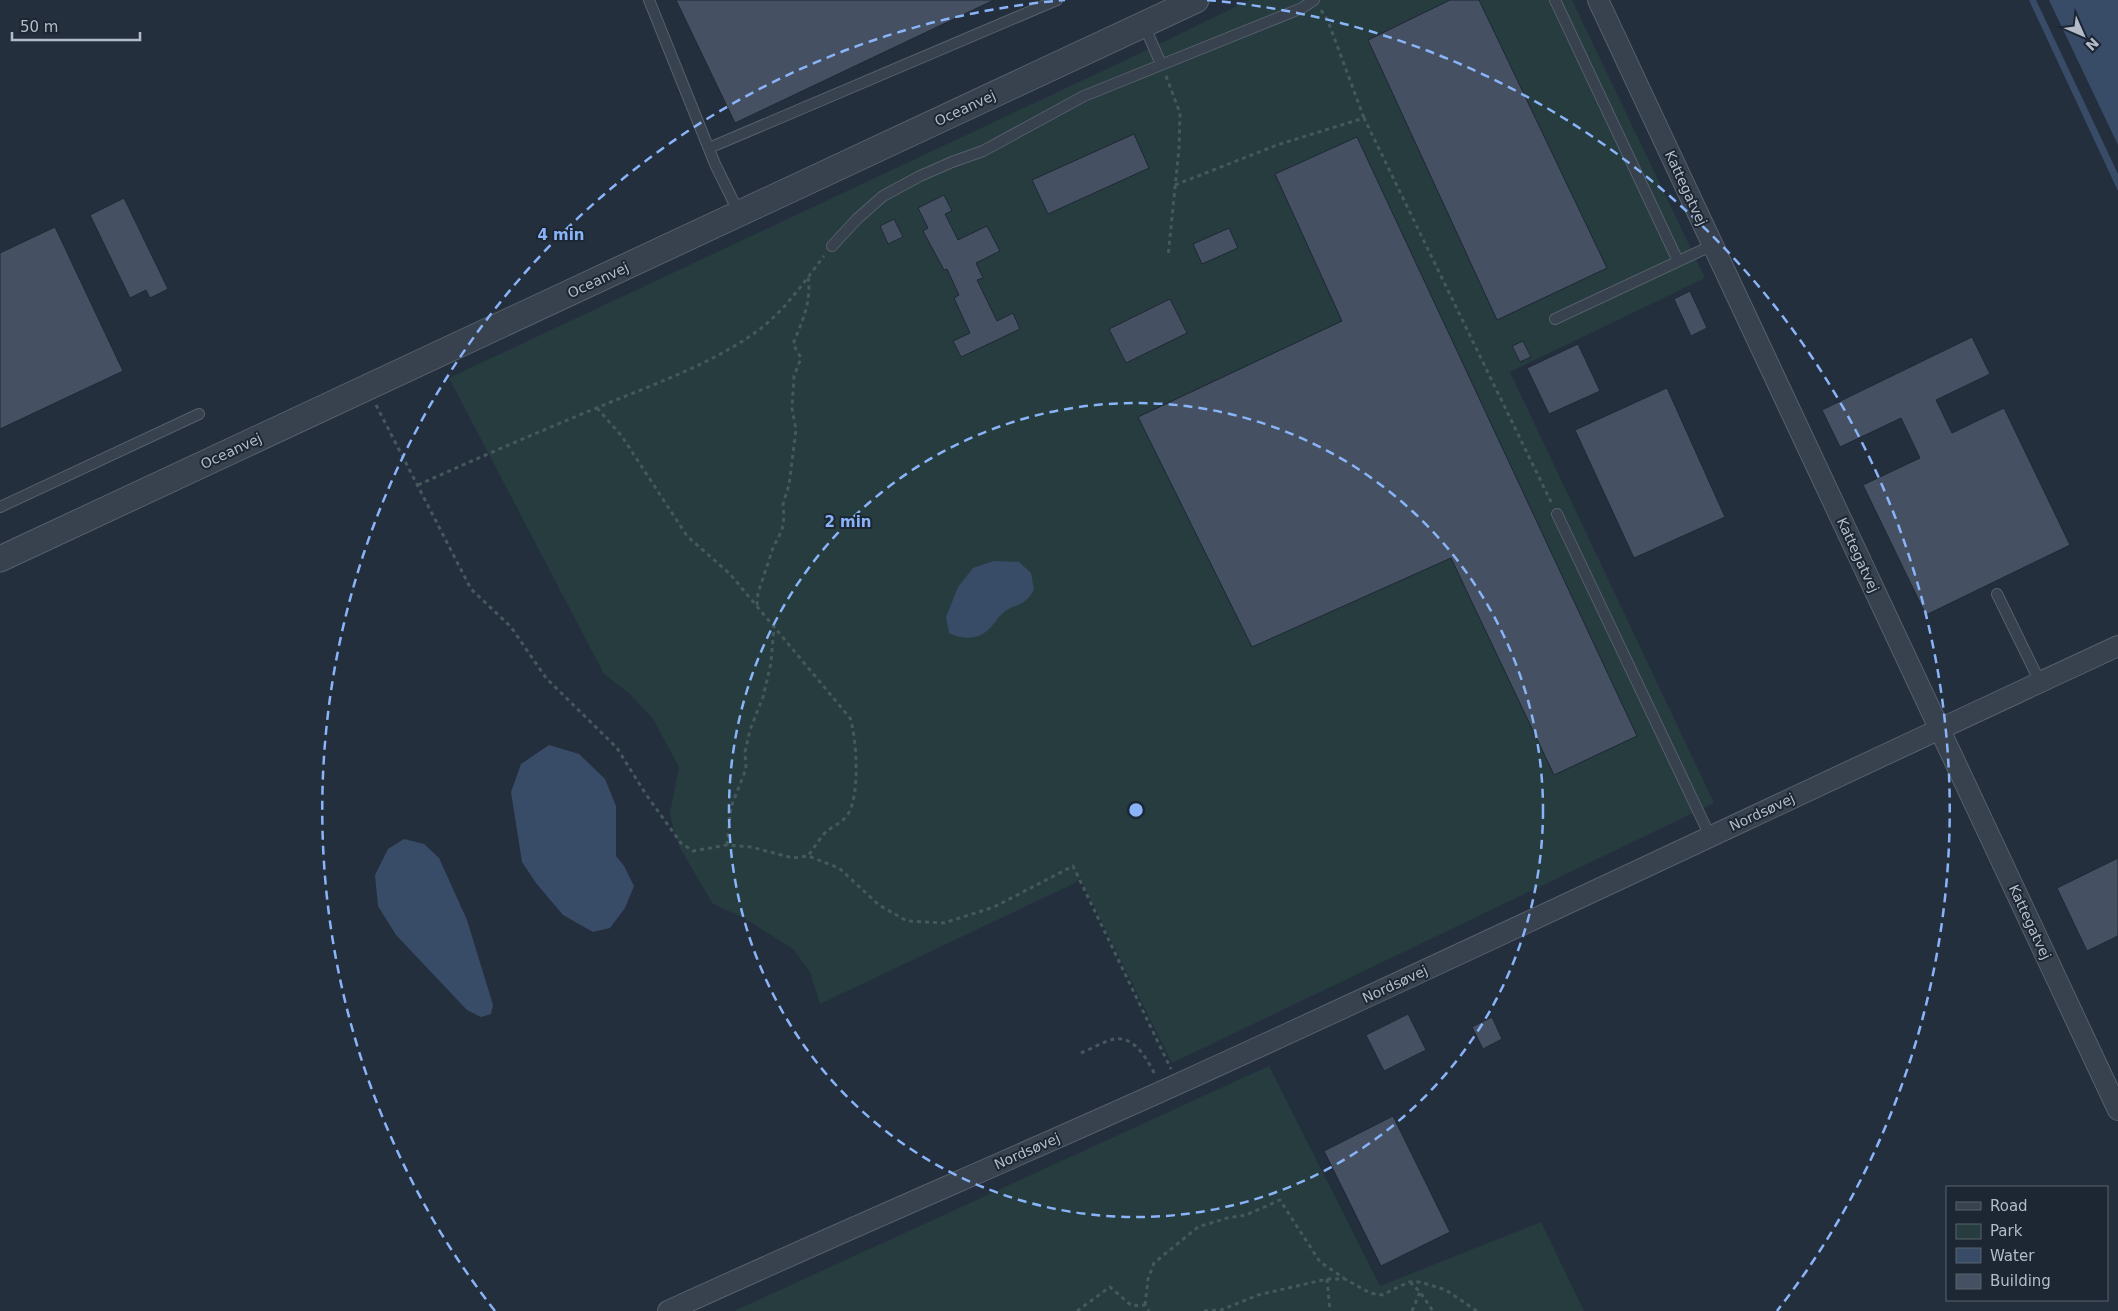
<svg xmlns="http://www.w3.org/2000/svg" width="2118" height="1311" font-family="'DejaVu Sans',sans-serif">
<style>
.green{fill:#263c3f}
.water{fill:#394c67}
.pier{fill:#242f3e}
.building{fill:#455162;stroke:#1f2835}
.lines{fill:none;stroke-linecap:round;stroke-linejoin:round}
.service-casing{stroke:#565f6c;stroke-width:12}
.minor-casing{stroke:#565f6c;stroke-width:22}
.tertiary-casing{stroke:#565f6c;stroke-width:27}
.path{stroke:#44595c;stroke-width:3;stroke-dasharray:4 4;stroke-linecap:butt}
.service{stroke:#38414e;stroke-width:10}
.minor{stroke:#38414e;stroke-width:20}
.tertiary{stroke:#38414e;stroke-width:25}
.ring{fill:none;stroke:#8ab4f8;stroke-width:2.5;stroke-dasharray:9 6}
.labels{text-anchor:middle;stroke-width:4;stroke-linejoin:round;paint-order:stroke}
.street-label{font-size:14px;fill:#b4bcc9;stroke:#1d2633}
.centre{fill:#8ab4f8;stroke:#1d2633;stroke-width:2.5}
.ring-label{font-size:15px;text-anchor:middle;font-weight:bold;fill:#8ab4f8;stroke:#1d2633;stroke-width:4;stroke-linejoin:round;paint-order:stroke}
</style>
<rect width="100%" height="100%" fill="#242f3e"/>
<!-- green -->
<path class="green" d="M1249,0H1572L1705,278L1510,372L1714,803L1172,1063L1080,878L1075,883L820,1004L810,972L793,949L744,918L713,904L680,848L674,831L670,813L679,767L653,719L630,694L604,674L449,378L1145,51Z
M1269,1066L1380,1286L1541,1222L1584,1311H734Z"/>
<!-- water -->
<path class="water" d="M2029,0H2118V191Z
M994,561L1019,562L1031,573L1034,590C1022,610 1014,602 1001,615C997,618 995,623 991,627C980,640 963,640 949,633L946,617L958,587L973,568Z
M549,745L579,754L605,779L616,806V856L624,866L634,886L625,908L610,928L593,932L563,915L536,883L522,862L511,792L521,764Z
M404,839L424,844L439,858L467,920L493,1005L491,1014L481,1017L467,1010L396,935L378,906L375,875L388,849Z"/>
<!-- pier -->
<path class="pier" d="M2036,0H2049L2118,145V174Z"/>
<!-- building -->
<path class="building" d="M676,0H994L735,123Z
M1450,0H1479L1607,268L1497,320L1368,40Z
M1134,134L1149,168L1048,214L1032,180Z
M1357,137L1637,736L1554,775L1451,558L1252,647L1138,417L1342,321L1275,174Z
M944,195L952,211L945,214L958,240L987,226L1000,251L976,263L983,278L977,280L997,321L1013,313L1020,329L961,357L953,341L970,333L954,298L959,295L947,269L944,270L923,231L928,228L918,208Z
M124,198L168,289L150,298L146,290L130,298L90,215Z
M894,219L903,237L888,244L880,226Z
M55,227L123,371L0,429V253Z
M1229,228L1238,248L1202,264L1193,244Z
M1690,291L1707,328L1691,336L1674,299Z
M1170,299L1187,333L1126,363L1109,329Z
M1972,337L1990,374L1936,400L1952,433L2004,408L2070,545L1926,615L1863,485L1920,458L1901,418L1840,447L1822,410Z
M1523,341L1531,357L1520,362L1512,346Z
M1578,344L1600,391L1549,414L1527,368Z
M1667,388L1725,517L1634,558L1575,430Z
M2118,858V936L2087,951L2057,888Z
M1408,1014L1426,1050L1384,1071L1366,1035Z
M1492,1017L1502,1039L1483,1049L1472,1027Z
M1393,1116L1450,1232L1381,1266L1324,1151Z"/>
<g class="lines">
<!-- service casing -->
<g class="service-casing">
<path id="service" d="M649,0L715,164L739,213
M1555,0L1678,261
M1144,25L1161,64
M709,148L1057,0
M832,246L857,219L883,196L920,176L952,162L983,151L1084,96L1302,8L1314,0
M1555,319L1713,245
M0,507L199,414
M1557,514L1710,836
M1997,594L2040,682"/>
</g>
<!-- minor casing -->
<g class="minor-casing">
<path id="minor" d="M1598,0L2118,1110
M668,1311C838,1233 1010,1160 1180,1083C1494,940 1805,791 2118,646"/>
</g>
<!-- tertiary casing -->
<g class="tertiary-casing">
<path id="tertiary" d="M0,559L1196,0"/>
</g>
<!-- path -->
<path class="path" d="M1321,10L1328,21L1364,118
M1166,76L1180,113L1179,148L1168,257
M1175,185L1277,145L1364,118L1552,504
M376,405L471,589L511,627L546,678L617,748L645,793L681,843L693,851L727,845L751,847L793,858L808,856L839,868L879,905L907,921L944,923L994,907L1073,866L1171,1069
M597,408L621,435L687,536L730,574L850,718C857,738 860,796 848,814C842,824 831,826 824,834C818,841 813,849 808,856
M418,485C480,457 543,430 606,404C657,383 711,364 756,332C784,312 804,282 824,256
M757,605L758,593L773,548L782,530L784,517L783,504L789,485L796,430L792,408L794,376L801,358L793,344C802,322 812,301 808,277
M727,845L731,807L746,769L745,752L750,730L763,697L771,663L774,627
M1081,1053C1091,1049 1104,1041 1114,1039C1136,1036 1147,1060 1156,1076
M1327,1279L1330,1311
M1410,1282L1420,1292L1433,1311
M1145,1305L1148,1279L1154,1263L1198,1227L1227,1218L1246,1215L1280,1200L1320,1262L1344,1278
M1077,1311L1110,1287L1132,1306L1145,1305L1149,1311
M1204,1311L1221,1310L1258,1295L1327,1279H1345L1370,1293L1382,1295L1409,1282H1420L1446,1290L1477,1311
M1412,1311L1420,1292"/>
<!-- service -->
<use href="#service" class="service"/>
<!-- minor -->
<use href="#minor" class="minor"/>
<!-- tertiary -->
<use href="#tertiary" class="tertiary"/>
</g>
<!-- distance rings -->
<g class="ring">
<circle cx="1136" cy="810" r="407"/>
<path d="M495 1311A813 813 0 0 1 1065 0M1207 0A813 813 0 0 1 1777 1311"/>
</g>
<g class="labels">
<!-- street labels -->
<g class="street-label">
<text transform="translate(965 108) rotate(-25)" y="5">Oceanvej</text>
<text transform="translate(1686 188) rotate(65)" y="5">Kattegatvej</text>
<text transform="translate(598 280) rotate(-25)" y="5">Oceanvej</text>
<text transform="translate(231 451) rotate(-25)" y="5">Oceanvej</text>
<text transform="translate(1858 555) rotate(65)" y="5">Kattegatvej</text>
<text transform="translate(1762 812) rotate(-25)" y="5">Nordsøvej</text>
<text transform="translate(2030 922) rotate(65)" y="5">Kattegatvej</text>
<text transform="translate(1395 984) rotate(-25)" y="5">Nordsøvej</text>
<text transform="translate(1027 1151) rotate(-24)" y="5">Nordsøvej</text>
</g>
</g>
<circle cx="1136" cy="810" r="8" class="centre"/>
<g class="ring-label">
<text x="561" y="240">4 min</text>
<text x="848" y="527">2 min</text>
</g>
<!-- legend -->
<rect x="1946" y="1186" width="162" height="115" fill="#1d2633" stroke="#59626f"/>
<rect x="1956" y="1202" width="25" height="8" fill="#38414e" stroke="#59626f"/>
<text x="1990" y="1211" font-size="15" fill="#b4bcc9">Road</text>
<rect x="1956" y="1224" width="25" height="15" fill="#263c3f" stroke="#59626f"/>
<text x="1990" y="1236" font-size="15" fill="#b4bcc9">Park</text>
<rect x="1956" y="1248" width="25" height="15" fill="#394c67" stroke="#59626f"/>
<text x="1990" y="1261" font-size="15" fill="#b4bcc9">Water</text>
<rect x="1956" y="1274" width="25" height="15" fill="#455162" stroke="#59626f"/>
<text x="1990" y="1286" font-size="15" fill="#b4bcc9">Building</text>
<!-- north arrow -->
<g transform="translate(2083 35) rotate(135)" stroke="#1d2633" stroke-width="4" paint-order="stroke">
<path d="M0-4L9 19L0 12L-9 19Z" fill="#b4bcc9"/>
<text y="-8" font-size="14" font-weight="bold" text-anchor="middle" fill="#b4bcc9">N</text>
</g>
<!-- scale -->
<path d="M12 32v8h128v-8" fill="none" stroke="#b4bcc9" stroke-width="2.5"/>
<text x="20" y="32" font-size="15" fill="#b4bcc9" stroke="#1d2633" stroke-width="4" paint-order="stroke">50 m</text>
</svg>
